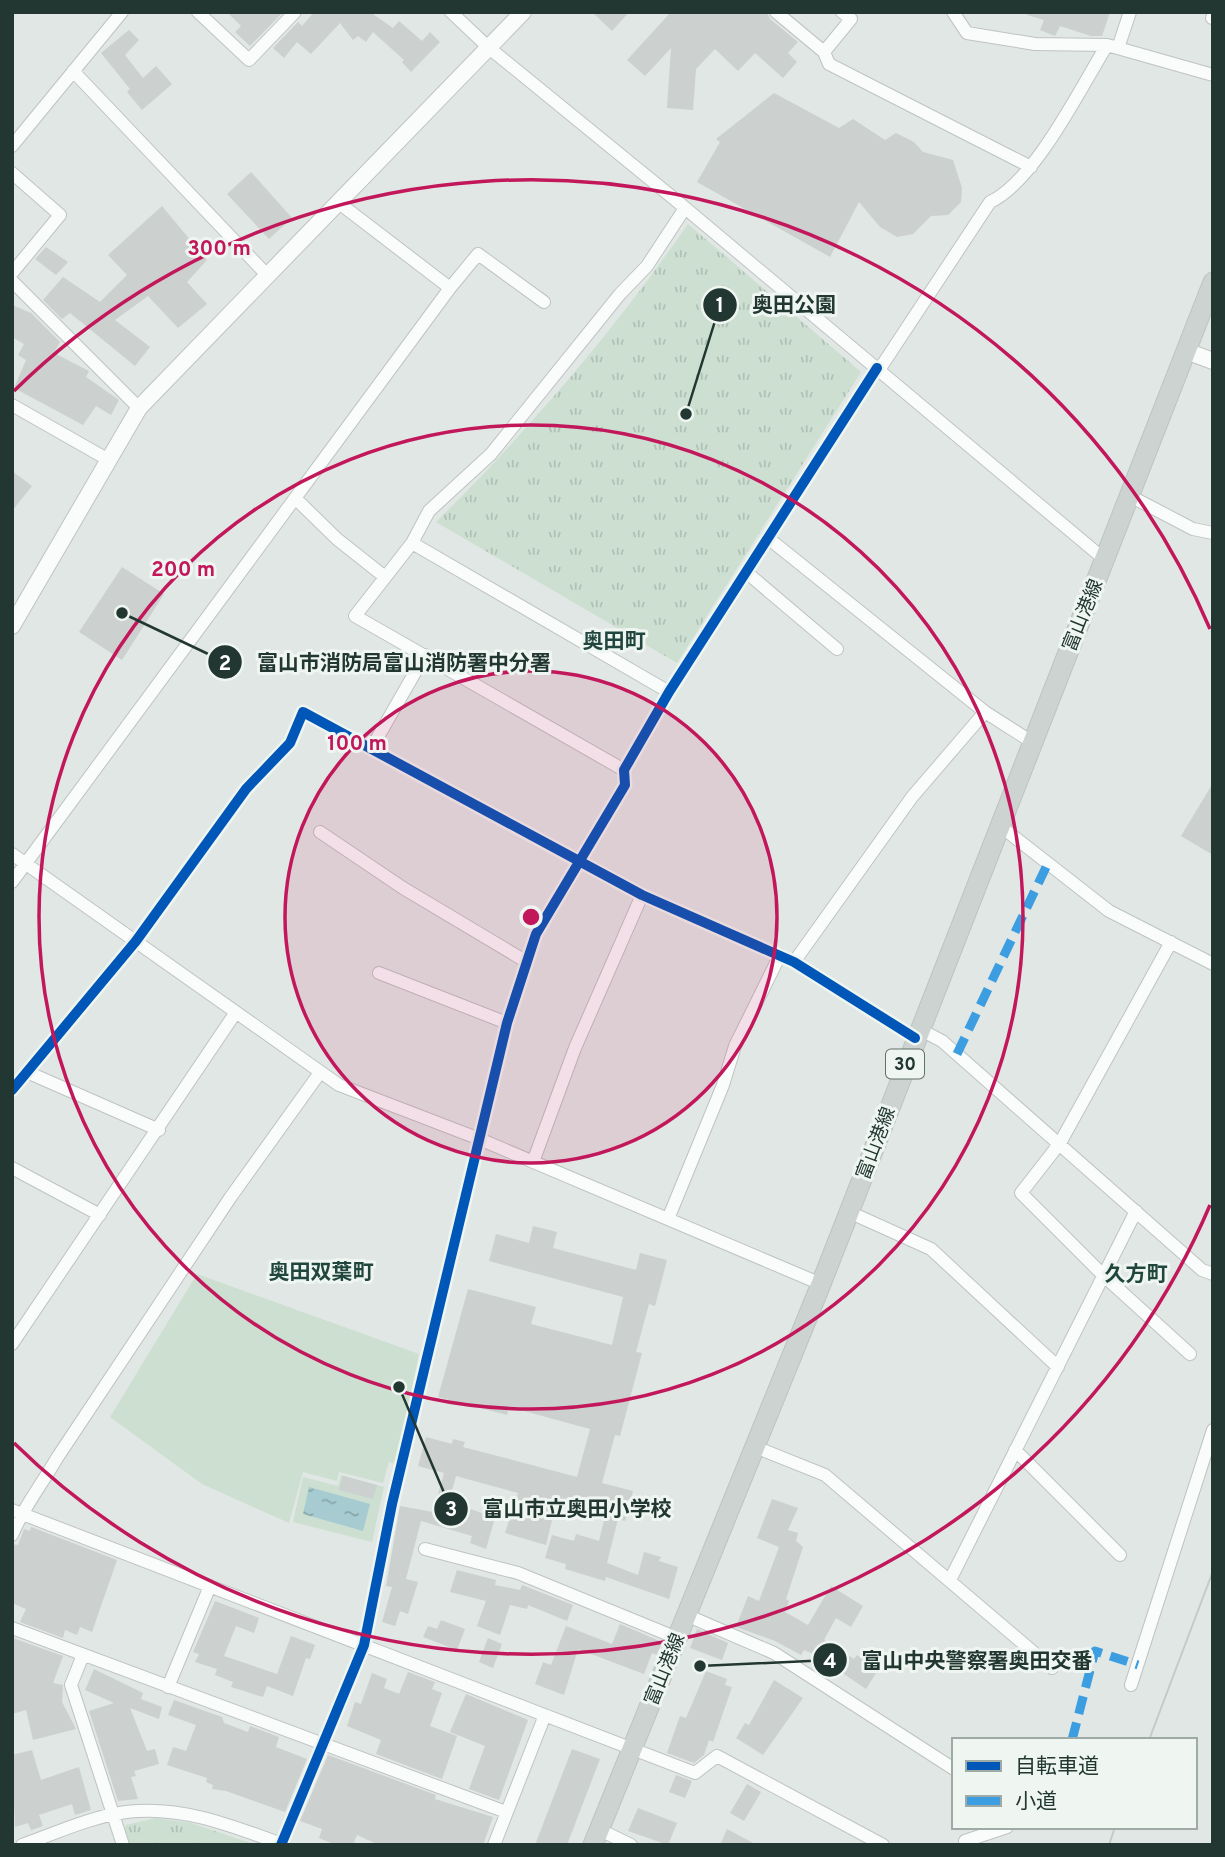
<svg xmlns="http://www.w3.org/2000/svg" width="1225" height="1857" font-family="Overpass,'Noto Sans JP',sans-serif">
<style>
.park{fill:url(#park-tufts)}
.garden{fill:#ccdfd1}
.water{fill:url(#water-ripples)}
.building{fill:#ccd0ce}
.lines{fill:none;stroke-linecap:round;stroke-linejoin:round}
.minor-casing{stroke:#bec4c1;stroke-width:14}
.tertiary-casing{stroke:#bec4c1;stroke-width:18}
.primary-casing{stroke:#bcc3c1;stroke-width:21}
.minor{stroke:#fafbfb;stroke-width:12}
.tertiary{stroke:#fafbfb;stroke-width:16}
.primary{stroke:#cdd3d1;stroke-width:19}
.tram{stroke:#c6c9c8;stroke-width:2}
.quiet{stroke:#3c9ee1;stroke-width:9;stroke-dasharray:18 9;stroke-linecap:butt}
.cycleway-casing{stroke:#eff6f2;stroke-width:15}
.cycleway{stroke:#0057b8;stroke-width:10}
.ring{fill:none;stroke:#c2185b;stroke-width:3.5}
.labels{text-anchor:middle;stroke-width:6;stroke-linejoin:round;paint-order:stroke}
.shield{fill:#eff6f2;stroke:#60706b;stroke-width:2}
.shield-label{font-size:18px;font-weight:bold;fill:#223731}
.street-label{font-size:19px;fill:#223731;stroke:#eff6f2}
.neighbourhood-label{font-size:21px;font-weight:bold;fill:#21463d;stroke:#eff6f2}
.centre{fill:#c2185b;stroke:#eff6f2;stroke-width:3.5}
.ring-label{font-size:21px;text-anchor:middle;font-weight:bold;fill:#c2185b;stroke:#eff6f2;stroke-width:6;stroke-linejoin:round;paint-order:stroke}
.leader{fill:none;stroke:#223731;stroke-width:2.5}
.callout-dot{fill:#223731;stroke:#eff6f2;stroke-width:2.5}
.mark-label{font-size:21px;text-anchor:middle;font-weight:bold;fill:#fff}
.callout-label{font-size:21px;text-anchor:middle;font-weight:bold;fill:#223731;stroke:#eff6f2;stroke-width:6;stroke-linejoin:round;paint-order:stroke}
</style>
<defs>
<pattern id="park-tufts" width="24" height="20" patternUnits="userSpaceOnUse" patternTransform="scale(1.75)"><rect width="24" height="20" fill="#ccdfd1"/><path d="M3 7l-1-3M5 7V3M7 7l1-3M15 17l-1-3M17 17v-4M19 17l1-3" fill="none" stroke="#afc0b4"/></pattern>
<pattern id="water-ripples" width="26" height="14" patternUnits="userSpaceOnUse" patternTransform="scale(1.75)"><rect width="26" height="14" fill="#a6cbd0"/><path d="M2 4q2-2 4 0t4 0M15 11q2-2 4 0t4 0" fill="none" stroke="#87a6a9"/></pattern>
</defs>
<rect width="100%" height="100%" fill="#e1e7e4"/>
<!-- park -->
<path class="park" d="M688,224L861,372L677,663L436,522C528,431 615,330 688,224Z
M156,1818L191,1823L257,1845H129L124,1831L126,1825Z"/>
<!-- garden -->
<path class="garden" d="M197,1274L419,1354L396,1464L389,1462L383,1483L339,1472L337,1481L303,1472L289,1523L202,1484L110,1417Z
M341,1475L384,1487L372,1542L293,1522L303,1477L338,1486Z"/>
<!-- water -->
<path class="water" d="M309,1487L370,1504L363,1531L303,1514Z"/>
<!-- building -->
<path class="building" d="M227,12H283L250,46L235,32L241,26Z
M314,12H370L393,28L399,21L422,41L430,32L440,42L411,72L402,62L404,60L373,32L366,42L358,36L353,40L340,23L311,54L297,42L284,58L273,48L298,22L302,26Z
M592,12H629L612,31Z
M671,12H767L770,19L798,42L788,53L797,62L783,78L755,53L738,71L715,49L696,69L693,110L667,108L671,48L645,76L627,60Z
M1027,12H1110L1102,36H1091L1060,26L1055,36L1040,30L1044,20L1027,15Z
M129,30L139,40L125,55L143,78L156,66L172,84L142,110L127,92L130,89L101,53Z
M774,93L839,128L853,119L885,140L896,133L914,142L923,152L953,160L962,188L961,202L948,215L931,216L913,234L897,237L880,227L859,202L830,257L697,182L720,142L716,139Z
M251,172L292,218L269,239L227,194Z
M162,206L207,260L187,282L207,304L178,328L148,296L115,320L150,347L135,366L70,313L62,319L43,300L63,277L100,302L127,275L108,255Z
M46,247L68,262L56,275L35,259Z
M12,305L31,313L60,342L54,353L89,371L86,377L119,400L111,415L96,406L83,425L14,388L26,360L18,355L24,344L12,337Z
M12,471L32,486L12,511Z
M122,567L164,594L122,660L79,632Z
M1213,783V855L1181,836Z
M533,1226L557,1232L553,1248L636,1270L640,1253L667,1260L655,1306L649,1304L636,1352L642,1353L620,1436L615,1435L602,1483L633,1491L625,1521L618,1519L607,1563L638,1575L644,1552L661,1557L659,1561L678,1567L669,1599L606,1577L605,1581L565,1569L566,1564L545,1558L552,1535L574,1541L576,1534L599,1541L605,1516L556,1503L546,1545L505,1533L518,1493L456,1476L449,1501L495,1518L486,1549L470,1543L472,1536L421,1521L406,1579L418,1582L408,1614L400,1611L395,1626L382,1622L392,1587L386,1586L400,1506L433,1512L444,1473L418,1466L426,1437L452,1444L453,1439L465,1442L463,1447L577,1477L590,1429L509,1407L507,1415L438,1397L468,1289L536,1307L531,1324L612,1345L623,1297L489,1261L496,1234L529,1243Z
M343,1476L377,1485L373,1499L339,1490Z
M772,1499L798,1508L788,1530L798,1533L796,1541L803,1547L786,1599L789,1601L785,1612L808,1625L831,1586L863,1606L851,1627L836,1618L824,1640L854,1659L857,1655L878,1670L866,1689L816,1655L804,1650L801,1655L775,1641L736,1627L748,1596L759,1601L779,1547L757,1538Z
M31,1527L117,1560L92,1632L80,1627L77,1635L65,1630L63,1638L20,1622L26,1609L12,1603V1544L18,1545L24,1529L30,1531Z
M457,1570L496,1580L495,1585L520,1590L522,1585L573,1605L567,1621L528,1605L527,1609L510,1605L500,1635L477,1626L486,1601L450,1592Z
M215,1601L259,1618L254,1633L236,1626L224,1656L277,1674L291,1636L315,1645L310,1659L306,1658L293,1696L267,1686L263,1697L231,1687L233,1682L215,1675L217,1669L195,1662L199,1654L193,1652Z
M441,1620L465,1629L457,1650L423,1637L428,1626L437,1629Z
M620,1624L662,1642L657,1655L652,1653L644,1674L578,1649L564,1695L535,1684L543,1662L551,1665L566,1626L612,1644Z
M697,1629L728,1643L722,1660L690,1648Z
M13,1638L63,1656L53,1683L63,1685L62,1702L76,1729L33,1740L26,1710L12,1714Z
M488,1638L502,1644L493,1668L479,1662Z
M94,1669L143,1693L141,1699L162,1707L159,1719L130,1708L147,1751L155,1749L159,1764L134,1771L136,1776L131,1777L138,1799L118,1801L89,1711L114,1703L85,1690Z
M706,1671L727,1679L725,1685L732,1687L713,1742L709,1740L704,1755L694,1763L667,1753L680,1716L686,1718Z
M408,1672L435,1682L432,1689L442,1693L430,1726L457,1736L442,1779L376,1754L381,1740L347,1726L355,1702L361,1704L372,1673L387,1679L384,1688L399,1694Z
M774,1680L803,1698L763,1755L736,1738L745,1723L749,1725Z
M466,1694L528,1720L499,1800L469,1789L485,1746L450,1732Z
M174,1700L222,1717L224,1723L248,1732L250,1726L279,1737L276,1747L307,1759L285,1812L226,1791L212,1789L213,1785L206,1782L207,1778L167,1765L173,1747L186,1751L196,1725L168,1715Z
M572,1749L600,1759L567,1845H535Z
M32,1750L41,1780L79,1767L91,1810L75,1815L72,1804L39,1815L43,1826L31,1830L28,1823L15,1827L12,1755Z
M328,1755L436,1795L435,1799L493,1817L483,1845H379L357,1835L353,1845H336L319,1838L322,1829L300,1821Z
M676,1775L692,1781L685,1798L669,1792Z
M747,1784L761,1792L744,1821L730,1813Z
M638,1808L677,1823L668,1845L628,1831Z
M727,1829L757,1845H720Z"/>
<g class="lines">
<!-- minor casing -->
<g class="minor-casing">
<path id="minor" d="M198,12L249,60L295,12
M451,12L488,47L672,197L1104,559
M776,12L824,52L851,19L842,12
M953,12L967,33L1035,44L1107,45L1213,75
M1212,18L1213,17
M1118,48L1130,12
M824,52L829,64L1031,167
M73,71L267,275
M12,146L122,12
M12,173L60,215L12,273
M12,281L139,408
M450,288L478,254L544,302
M879,370L990,202C1035,181 1080,89 1107,45
M12,405L107,459
M1128,495L1193,529L1213,533
M295,498L337,539L385,577
M768,538L985,712
M412,543L669,692
M746,572L837,649
M371,749L425,655
M624,770L355,616L412,543L429,511L491,454L620,294L647,266L685,208
M999,825L1109,911L1213,964
M320,832L403,888L527,962
M12,854L339,1085L477,1138L821,1284
M12,882L450,288L339,203
M1171,942L1060,1143L1021,1193L1104,1276L1190,1354
M794,962L912,797L985,712L1032,742
M379,973L507,1023
M919,1029L942,1041L1202,1270L1213,1274
M27,1072L159,1130
M12,1090L136,941L246,789L290,743L303,712L642,895L794,962L915,1038
M533,1162L575,1048L642,895
M12,1168L100,1215
M849,1212L931,1249L1058,1367
M668,1219L723,1085L735,1046L780,955
M12,1344L236,1012
M755,1447L825,1475L1052,1668
M1015,1450L1120,1555
M12,1510L695,1773L717,1756L883,1845
M12,1535C23,1508 42,1484 57,1458L230,1198L319,1074
M425,1549L518,1573L677,1638
M950,1580L1136,1211
M686,1615L774,1653L954,1769
M12,1628L506,1812
M83,1655L71,1685L123,1845
M1131,1685L1213,1430
M168,1687L210,1586
M598,1829L631,1845
M22,1845C56,1833 90,1817 126,1812C181,1805 233,1826 284,1845
M281,1845L364,1645L392,1504L507,1023L536,934L625,785L624,770L669,692L877,368
M494,1845L545,1715
M971,1845L965,1841L1007,1827"/>
</g>
<!-- tertiary casing -->
<g class="tertiary-casing">
<path id="tertiary" d="M1186,351L1213,361
M12,626L139,408L523,12"/>
</g>
<!-- primary casing -->
<g class="primary-casing">
<path id="primary" d="M593,1845L821,1284L1213,282"/>
</g>
<!-- minor -->
<use href="#minor" class="minor"/>
<!-- tertiary -->
<use href="#tertiary" class="tertiary"/>
<!-- primary -->
<use href="#primary" class="primary"/>
<!-- tram -->
<path class="tram" d="M1149,1740L1213,1571
M1109,1845L1115,1827"/>
<!-- quiet -->
<path class="quiet" d="M957,1054L1048,863
M1072,1740L1095,1651L1138,1665"/>
<!-- cycleway casing -->
<g class="cycleway-casing">
<path id="cycleway" d="M12,1090L136,941L246,789L290,743L303,712L642,895L794,962L915,1038
M281,1845L364,1645L392,1504L507,1023L536,934L625,785L624,770L669,692L877,368"/>
</g>
<!-- cycleway -->
<use href="#cycleway" class="cycleway"/>
</g>
<!-- distance rings -->
<circle cx="531" cy="917" r="246" fill="#c2185b" fill-opacity=".12"/>
<g class="ring">
<circle cx="531" cy="917" r="246"/>
<circle cx="531" cy="917" r="492"/>
<path d="M1210 1205A738 738 0 0 1 14 1443M14 391A738 738 0 0 1 1210 629"/>
</g>
<g class="labels">
<!-- shield labels -->
<rect class="shield" x="886" y="1049.5" width="38" height="29" rx="5"/>
<g class="shield-label">
<text x="905" y="1070">30</text>
</g>
<!-- street labels -->
<g class="street-label">
<text transform="translate(1082 615) rotate(-68)" y="7">富山港線</text>
<text transform="translate(875 1143) rotate(-69)" y="7">富山港線</text>
<text transform="translate(664 1669) rotate(-68)" y="7">富山港線</text>
</g>
<!-- neighbourhood labels -->
<g class="neighbourhood-label">
<text x="614" y="648">奥田町</text>
<text x="321" y="1279">奥田双葉町</text>
<text x="1136" y="1281">久方町</text>
</g>
</g>
<circle cx="531" cy="917" r="10" class="centre"/>
<g class="ring-label">
<text x="219" y="255">300 m</text>
<text x="183" y="576">200 m</text>
<text x="357" y="750">100 m</text>
</g>
<!-- callouts -->
<path class="leader" d="M686 414L720 305M122 613L225 662M399 1387L451 1509M700 1666L830 1660"/>
<g class="callout-dot">
<circle cx="686" cy="414" r="7"/>
<circle cx="122" cy="613" r="7"/>
<circle cx="399" cy="1387" r="7"/>
<circle cx="700" cy="1666" r="7"/>
<circle cx="720" cy="305" r="18"/>
<circle cx="225" cy="662" r="18"/>
<circle cx="451" cy="1509" r="18"/>
<circle cx="830" cy="1660" r="18"/>
</g>
<g class="mark-label">
<text x="720" y="312">1</text>
<text x="225" y="670">2</text>
<text x="451" y="1516">3</text>
<text x="830" y="1668">4</text>
</g>
<g class="callout-label">
<text x="794" y="312">奥田公園</text>
<text x="404" y="670">富山市消防局富山消防署中分署</text>
<text x="577" y="1516">富山市立奥田小学校</text>
<text x="977" y="1668">富山中央警察署奥田交番</text>
</g>
<!-- border -->
<rect width="1225" height="1857" fill="none" stroke="#223731" stroke-width="28"/>
<!-- legend -->
<rect x="952" y="1738" width="245" height="91" fill="#eff6f2" stroke="#9daaa5" stroke-width="2"/>
<rect x="966" y="1761" width="35" height="10" fill="#0057b8" stroke="#9daaa5" stroke-width="2"/>
<text x="1015" y="1773" font-size="21" fill="#223731">自転車道</text>
<rect x="966" y="1796" width="35" height="10" fill="#3c9ee1" stroke="#9daaa5" stroke-width="2"/>
<text x="1015" y="1808" font-size="21" fill="#223731">小道</text>
</svg>
